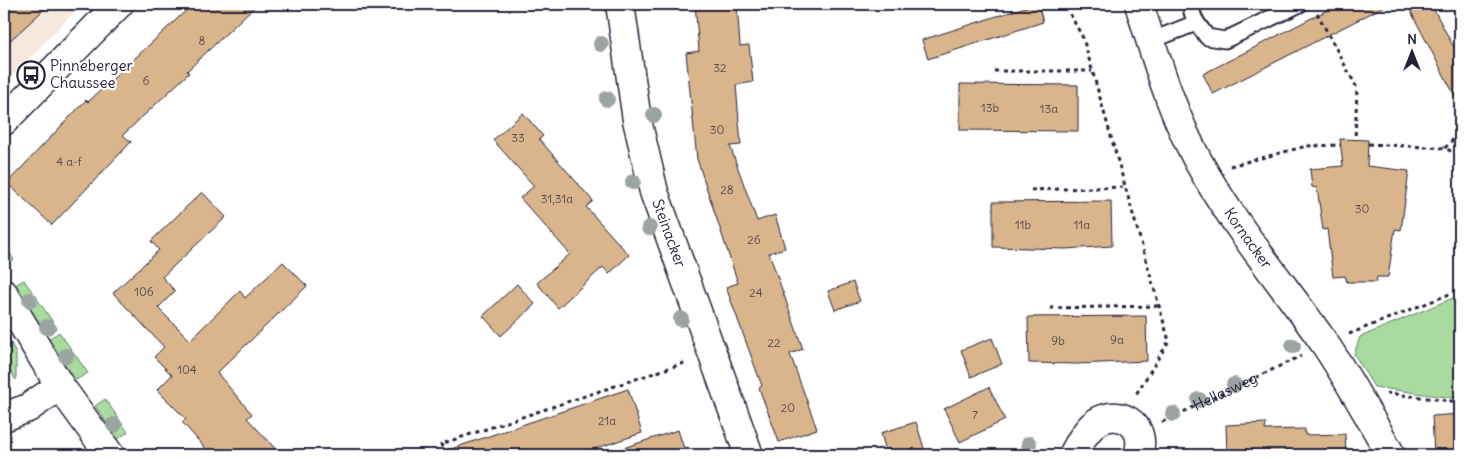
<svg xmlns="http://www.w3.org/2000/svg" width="1464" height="459" font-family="Delius,sans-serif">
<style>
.built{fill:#f4e9dc}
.green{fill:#a8db9d;stroke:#657e6c}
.building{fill:#dab58b;stroke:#22223b}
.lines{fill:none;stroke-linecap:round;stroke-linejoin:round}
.service-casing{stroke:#22223b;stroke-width:19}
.minor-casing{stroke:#22223b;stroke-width:31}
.secondary-casing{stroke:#22223b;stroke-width:31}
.path{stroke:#22223b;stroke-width:3;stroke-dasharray:4 4;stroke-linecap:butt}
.service{stroke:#fff;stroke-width:15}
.minor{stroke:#fff;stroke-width:28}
.secondary{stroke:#fff;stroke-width:28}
.tree{fill:#9ba4a3}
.labels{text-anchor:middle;stroke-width:4.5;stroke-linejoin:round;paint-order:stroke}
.number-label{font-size:12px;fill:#50474f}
.poi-label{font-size:15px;fill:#22223b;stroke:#fff;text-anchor:start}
.street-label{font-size:15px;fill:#22223b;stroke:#fff}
</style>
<rect width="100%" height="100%" fill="#fff"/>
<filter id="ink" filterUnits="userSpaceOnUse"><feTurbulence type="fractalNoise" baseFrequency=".02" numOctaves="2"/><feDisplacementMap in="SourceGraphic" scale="10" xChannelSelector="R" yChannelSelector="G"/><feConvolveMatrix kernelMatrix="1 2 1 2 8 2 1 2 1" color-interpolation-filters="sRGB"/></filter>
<g filter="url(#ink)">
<!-- built -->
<path class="built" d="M4,4H82L4,84Z"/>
<!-- green -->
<path class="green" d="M4,243L14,260L4,261Z
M24,280L57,328L45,336L13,286Z
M1460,295V399L1374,387L1354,354L1360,337Z
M4,327L16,354V380L4,361Z
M59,332L88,373L76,380L47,340Z
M105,399L128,432L118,439L95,406Z"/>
<!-- building -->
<path class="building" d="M4,4H50L4,46Z
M193,4H257L187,71L189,73L123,135L131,142L52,225L7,183L86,100L88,102Z
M695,4H737L740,46L749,45L753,82L736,85L741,145L730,146L757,221L775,215L785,248L769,253L803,349L790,354L817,429L779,442L759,388L762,386L726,287L738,283L697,159L686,53L699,51Z
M1035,4H1038L1043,22L928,59L922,40Z
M1339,4H1389L1213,94L1203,74Z
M1407,4H1431L1460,59V106Z
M960,84L1078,85V131L960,130Z
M523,113L543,136L539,139L593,201L586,207L629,255L609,274L603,267L558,308L537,283L570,254L520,198L534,186L493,140Z
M1340,139L1368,140L1367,166L1409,171L1401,230L1395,229L1388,277H1377L1376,282H1347L1345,276L1333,277L1327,229L1323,230L1317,188L1312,187L1310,169L1343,166Z
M202,192L226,217L162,277L175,291L158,308L190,340L240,291L245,298L283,262L307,286L217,373L252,414L247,418L281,455H211L182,422L186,419L157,390L172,375L154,357L164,347L113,293L159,250L151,241Z
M1111,201L1112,246L1065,249L993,247V202Z
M853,282L860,301L835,310L828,291Z
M517,284L535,304L501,336L483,316Z
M1146,316L1147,361L1076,364L1029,363L1028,317Z
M992,338L1002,364L971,377L961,350Z
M989,387L1005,420L960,442L944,409Z
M628,389L642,433L576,455H443L442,452Z
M1460,414V455H1434L1432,416Z
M916,422L926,455H887L881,433Z
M1266,423L1265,430L1305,429V435L1345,434L1346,455H1227L1226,425Z
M678,430L686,455H615L614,451Z"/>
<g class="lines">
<!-- service casing -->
<g class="service-casing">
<path id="service" d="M1192,4C1189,16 1201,28 1207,37L1225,40L1300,4
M1150,41L1196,23"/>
</g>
<!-- minor casing -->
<g class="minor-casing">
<g id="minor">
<path id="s2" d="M620,4L637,120L654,192L749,455"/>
<path id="s3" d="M1139,4C1157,62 1175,124 1207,177C1242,236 1286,288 1325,344C1349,380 1370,418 1391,455"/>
<path d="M4,121L119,4"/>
<path d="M4,417L28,408L60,386"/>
<path d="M1073,455C1078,446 1084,433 1092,426C1116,404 1149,424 1138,455"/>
</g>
</g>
<!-- secondary casing -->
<g class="secondary-casing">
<path id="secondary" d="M4,294L60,386L110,455"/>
</g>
<!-- path -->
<g class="path">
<path d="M1066,7L1083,38L1169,341L1135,396"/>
<path d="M1317,13L1357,88L1355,140"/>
<path d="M994,71H1092"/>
<path d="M1368,144L1445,148L1460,156"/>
<path d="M1445,148L1460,132"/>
<path d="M1230,166L1307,146L1341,145"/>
<path d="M1031,190L1125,187"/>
<path d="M1050,308L1159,306"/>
<path d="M1349,334L1460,290"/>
<path d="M1386,393L1460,402"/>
<path id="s1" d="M1162,422L1301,356"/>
<path d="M445,455L441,444L687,362"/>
</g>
<!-- service -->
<use href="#service" class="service"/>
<!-- minor -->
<use href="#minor" class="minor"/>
<!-- secondary -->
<use href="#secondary" class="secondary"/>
</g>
<!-- trees -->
<g class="tree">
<circle cx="601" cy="44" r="8"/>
<circle cx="607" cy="99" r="8"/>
<circle cx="654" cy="115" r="8"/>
<circle cx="633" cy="182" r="8"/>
<circle cx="649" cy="228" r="8"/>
<circle cx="30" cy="300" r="8"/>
<circle cx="681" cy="319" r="8"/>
<circle cx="47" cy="327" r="8"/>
<circle cx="1293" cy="346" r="8"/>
<circle cx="66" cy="356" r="8"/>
<circle cx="1234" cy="385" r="8"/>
<circle cx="1199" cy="400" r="8"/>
<circle cx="1173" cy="414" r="8"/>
<circle cx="114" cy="425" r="8"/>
<circle cx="1029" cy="444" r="8"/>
</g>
</g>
<!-- icons -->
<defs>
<g id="bus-ring" transform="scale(1.4375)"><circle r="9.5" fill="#fff" stroke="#22223b" stroke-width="1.5"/><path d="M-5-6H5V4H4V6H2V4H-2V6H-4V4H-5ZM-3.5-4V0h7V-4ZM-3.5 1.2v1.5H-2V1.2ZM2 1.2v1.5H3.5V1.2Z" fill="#22223b"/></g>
</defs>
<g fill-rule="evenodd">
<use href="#bus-ring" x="31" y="75"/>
</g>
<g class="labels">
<!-- number labels -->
<g class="number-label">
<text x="202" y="45">8</text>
<text x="720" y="72">32</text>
<text x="146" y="85">6</text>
<text x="990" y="112">13b</text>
<text x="1049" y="113">13a</text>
<text x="717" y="134">30</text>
<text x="518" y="142">33</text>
<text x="69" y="166">4 a-f</text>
<text x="727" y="194">28</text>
<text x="557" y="203">31,31a</text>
<text x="1362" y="213">30</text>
<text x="1023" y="229">11b</text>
<text x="1082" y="229">11a</text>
<text x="754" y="244">26</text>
<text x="144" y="296">106</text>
<text x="756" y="297">24</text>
<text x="1117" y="344">9a</text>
<text x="1058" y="345">9b</text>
<text x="774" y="347">22</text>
<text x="187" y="374">104</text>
<text x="788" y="412">20</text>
<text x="975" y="419">7</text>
<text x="607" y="425">21a</text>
</g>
<!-- poi labels -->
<g class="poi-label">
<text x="50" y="71">Pinneberger<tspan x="50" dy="17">Chaussee</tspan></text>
</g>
<!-- street labels -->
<g class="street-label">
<text dy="5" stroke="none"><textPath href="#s2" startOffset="235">Steinacker</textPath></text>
<text dy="5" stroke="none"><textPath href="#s3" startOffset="260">Kornacker</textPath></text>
<text dy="5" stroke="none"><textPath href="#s1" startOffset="70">Hellasweg</textPath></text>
</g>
</g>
<!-- margin -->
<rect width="1464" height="459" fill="none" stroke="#fff" stroke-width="20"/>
<rect x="10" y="10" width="1444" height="439" fill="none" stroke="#22223b" stroke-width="2" filter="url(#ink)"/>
<!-- north arrow -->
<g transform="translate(1412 52)" stroke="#ffffff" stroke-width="4" paint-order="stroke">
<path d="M0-4L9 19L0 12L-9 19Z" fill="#22223b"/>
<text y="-8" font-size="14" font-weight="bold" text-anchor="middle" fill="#22223b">N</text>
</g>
</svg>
